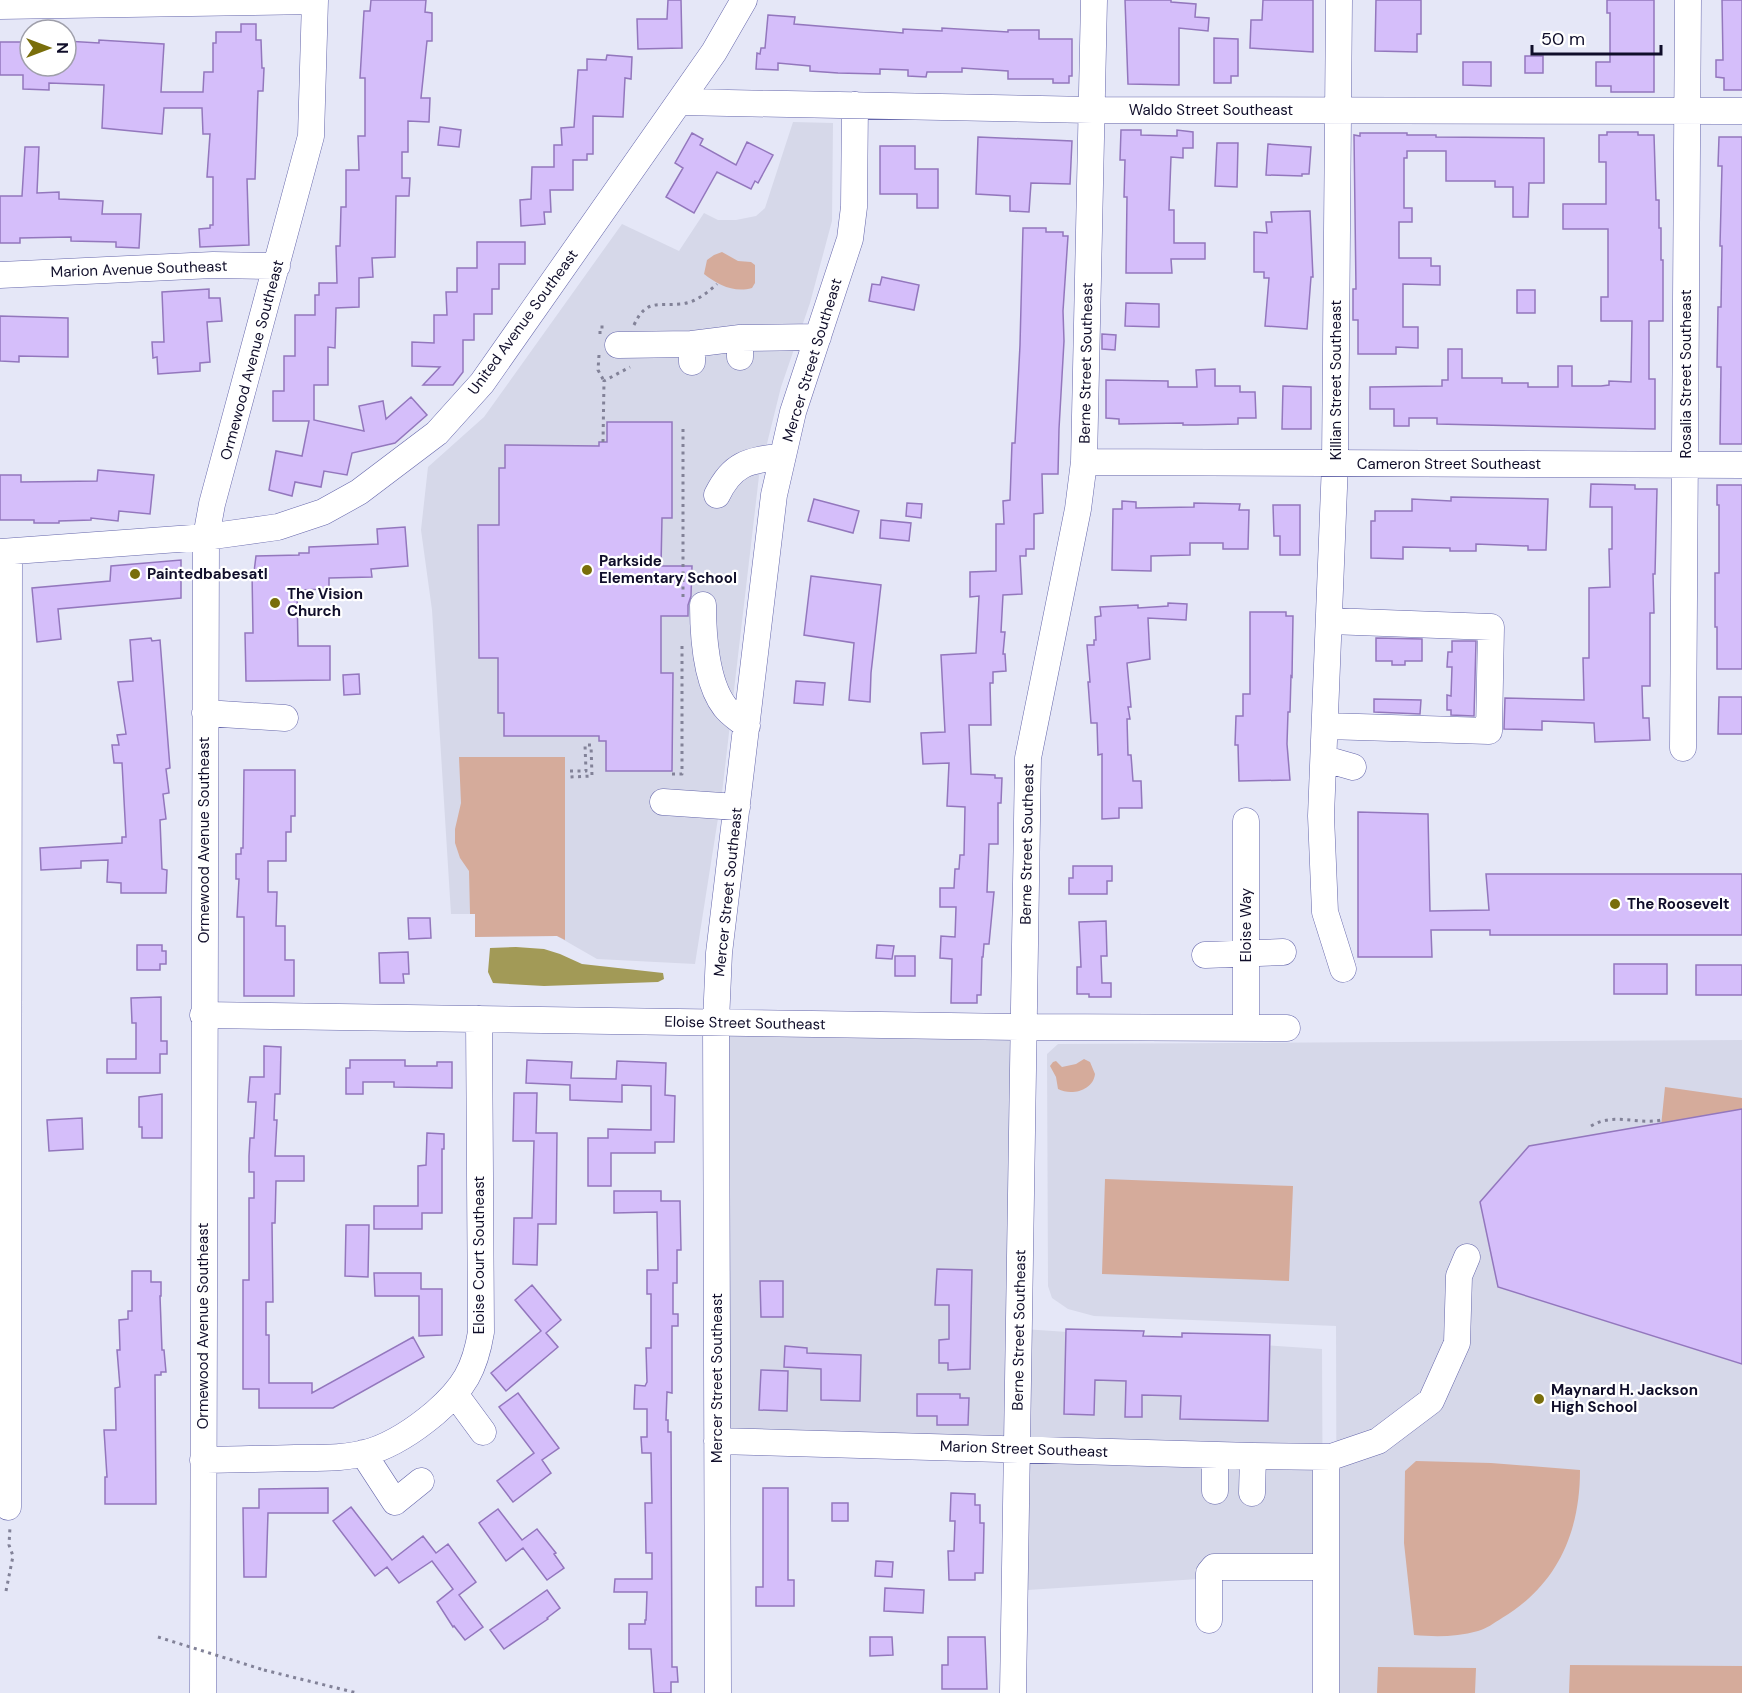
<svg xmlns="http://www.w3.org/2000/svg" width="1742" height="1693" font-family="'DM Sans',sans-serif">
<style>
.built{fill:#d6d8e9}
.green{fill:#d5ab9b}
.water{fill:#a29a57}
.building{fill:#d5befa;stroke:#9377bd;stroke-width:1.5}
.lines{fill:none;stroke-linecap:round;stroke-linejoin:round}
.minor-casing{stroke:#6566ab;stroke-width:27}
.path{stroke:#828298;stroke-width:3;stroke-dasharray:3 4.5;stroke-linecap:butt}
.minor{stroke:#fff;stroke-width:26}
.path-bridge{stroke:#828298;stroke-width:3;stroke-dasharray:3 4.5;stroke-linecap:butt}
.poi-dot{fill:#796e0b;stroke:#fff;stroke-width:2}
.labels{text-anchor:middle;stroke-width:4.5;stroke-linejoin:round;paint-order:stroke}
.street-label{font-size:15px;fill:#100e2a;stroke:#fff}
.poi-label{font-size:15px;font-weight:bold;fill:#100e2a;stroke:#fff;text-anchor:start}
</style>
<rect width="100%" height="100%" fill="#e5e7f7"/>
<!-- built -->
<path class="built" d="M793,122L833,123L832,221L810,303L781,387L759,476L722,793L695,964L597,959L557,936L475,937V914H451L432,610L421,530L428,467L484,417L622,224L679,251L704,213L718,220H736L756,216L765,208Z
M714,1023L1023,1032V1329L1322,1349L1323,1571L1014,1591L1023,1455L715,1437Z
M1742,1040V1693H1337L1336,1326L1094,1316L1068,1309L1052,1298L1048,1286L1047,1054L1058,1044Z"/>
<!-- green -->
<path class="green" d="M722,252L738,261L751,262L755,265V283L752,288C734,293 718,285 704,274L707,260L714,255Z
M459,757H565V940L557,936L475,937V914H470L469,871L460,858L455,843V829L461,803Z
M1084,1059L1090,1062L1095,1074C1093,1091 1071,1096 1058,1089L1056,1077L1050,1066L1053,1062L1056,1061L1062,1067L1076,1064Z
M1665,1087L1742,1098V1128L1658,1156Z
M1105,1179L1293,1186L1289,1281L1102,1274Z
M1416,1461L1491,1463L1580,1470C1580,1533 1557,1585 1502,1618C1494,1623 1486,1629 1478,1631C1456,1637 1436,1637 1414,1635L1404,1543L1405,1471Z
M1570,1665L1742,1666V1693H1569Z
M1378,1667L1476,1668L1475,1693H1377Z"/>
<!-- water -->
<path class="water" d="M516,947L544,949L560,954L582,964L663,973L664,979L658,982L544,986L493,983L488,972L490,948Z"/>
<!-- building -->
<path class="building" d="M371,0H426L425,12L432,13V41H427L421,98H430L429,122L408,121V152H402V178H410L409,196H396L395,257L372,258L373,277L359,278V307L336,308L335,348L328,347V385H314V420L364,431L359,406L383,401L386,419L411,397L427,415L395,443L352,453L347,475L324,471L321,487L295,482L292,496L269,490L276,451L302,456L309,421H273V391H284V356H295V315H315V295H319V283H337L336,246H340L341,207H346V170H359L358,136H365V78H360L364,11H370Z
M668,0H681L682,48L638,49L637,19H667Z
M1125,0H1171V2L1196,4L1195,17L1209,18L1208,31L1179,28V85L1128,84Z
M1263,0H1313V52L1250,48L1251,20H1262Z
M1376,0H1421V34H1417V52L1375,51Z
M1607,0H1654V92H1611V86H1596V62H1610V13H1607Z
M1722,0H1742V90H1724V78L1716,77V60H1723Z
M768,15L795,17L794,24L903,33V29L942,31V28L1008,32V30H1039V39H1072V76H1069V83H1053V79H1008V71L962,68V72H927L926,77L908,76V70L880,69V74L838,73L810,71V66L778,63V70L756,69L757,53L760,54L761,48H765Z
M241,24H256V40H261L262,68H264L263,91H258L255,179H247L249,245L200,247L199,229L210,228V225H213V177H207L210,134H203L202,108H164L162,134L102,128L104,85L49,83V90L23,89V75H0V42H30V66H66V41L99,43V40L164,44L161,92H203L204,72H213V43H216V32H241Z
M1214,38L1238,39V76H1231V83H1214Z
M607,55L632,57L631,79L625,78L623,117L593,116V154H587V160H573V190H550L551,212H544L545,224L521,226L520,200L531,199L532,167H554V145H562L561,128L574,127L578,70H587V59L606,60Z
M1525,56H1543V73H1525Z
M1463,62H1491V86L1463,85Z
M440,127L461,130L459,147L438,145Z
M1121,130H1141V135L1177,136V130L1193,132V148H1183V158L1171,157L1169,210H1174V243H1205V259H1171L1172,273H1126L1127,197H1124L1125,160H1120Z
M1607,132H1638V135H1654L1656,200H1659V228H1661V260H1663V321H1649V379H1655V429L1437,424V418H1409V426H1394V409H1370V387L1442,386V380H1448V349H1462V378H1502V383H1528V387H1558V366H1572V386H1601L1609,385V381L1631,382L1632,321H1601V297H1608V229H1563V204H1606V162H1599V135H1607Z
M692,133L703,139L700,145L736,165L747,142L773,155L758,183L755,181L751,189L717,172L694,213L666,197L683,168L675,163Z
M1360,133H1407V135H1436V137L1544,138V183H1529L1528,217H1513V187H1495V181H1446V151H1407V158H1404V208H1412V222H1399V258H1431V266H1440V285L1403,284V327H1418V348L1396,347V354H1358V320H1353V289H1356L1354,135L1360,136Z
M978,137L1072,141L1070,184L1031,183L1029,212L1010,211V196L976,194Z
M1719,137H1742V444H1720L1721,367H1717L1718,307H1721L1722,246H1720L1722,166H1718Z
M1217,143H1238L1237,187L1215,186Z
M1268,144L1311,147L1309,174H1302V176L1266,175Z
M880,146H915V169H938V208H917V194H880Z
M25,147H39L37,193L59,192V199L103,201L102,214H141L139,248L116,247V242L71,241V237L20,238V243H0V196H22Z
M1310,211L1313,277H1311L1307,329L1265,326L1269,278H1264V272H1254V232L1267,233L1266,222H1272L1271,212Z
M1023,228H1046V232H1063V236H1068L1063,311L1064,341L1059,429L1058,474H1042L1043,513L1034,514V549H1026V556H1020L1022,594L1003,595L1001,632H1005L1003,654H1005L1006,671L993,672V683H990L991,725H969L971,774L995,775V778H1002L1001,803H998V844H989L987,892H994L989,944H984L983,957H982L981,995H977V1003H951L952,959L940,958L941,936L955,937L956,907H940V888H954L955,869H959L960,855H964L965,807L947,806L949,763L923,764L921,733L945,732L941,655L976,653L979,596L970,597V572L996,571V524H1004L1003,501L1010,500L1012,443H1015L1020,345Z
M477,242H525V264H499V289H492V314H474V340H463V372L453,385H423L440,367L412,366V342L434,343V315H447L446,292H457V268H477Z
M882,277L919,285L914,310L869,301L872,284L880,285Z
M209,289V298H220L222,321L207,322L210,362L200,363V371L158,374L157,357L153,358L152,342H164L162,292Z
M1517,290H1535V313H1517Z
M1126,303L1159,304V327L1125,326Z
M0,316L68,318V357L19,356V362L0,361Z
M1102,334L1116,335L1115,350L1102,349Z
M1215,369V386H1240V392H1255L1256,418H1238V424L1197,425H1183V423L1119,424V419L1106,418V380L1168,381V387H1197L1196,370Z
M1283,386L1311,387V429H1282Z
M607,422H672V518H662L661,566H692L691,596L688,605V616H661V673H673L672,771H606V741H599V736H504V713H498V658H479L478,525H499V468H505V445L599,446V442H607Z
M98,470L154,475L150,514L119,511L118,521L91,518V520L59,521V523H34V520H0V475H21V482L97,481Z
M1591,484L1635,485V489H1657L1655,574H1653L1654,613H1650V686H1642L1643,718H1649L1650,740L1595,742L1594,723L1542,721V730L1504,729L1505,698L1584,700L1583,658H1589V588L1610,587L1609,549H1612V507H1590Z
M1717,485H1742V669H1717V627H1715V573H1719V505H1717Z
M1451,497L1548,499L1546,550H1528V546L1476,544V551H1450V548L1403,547V559L1371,558V521H1375V511H1412V499L1451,501Z
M814,499L859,511L853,533L808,521Z
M1122,501L1136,502V508L1194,507V503L1240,504L1239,510H1249L1248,549H1223V543H1190V555L1151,556V571L1112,570L1113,509H1122Z
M907,503L922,504L921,518L906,516Z
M1273,505H1300V555H1280V536H1274Z
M881,520L911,523L909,541L880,538Z
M405,527L408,566L371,569L372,577L329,578V589L297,590L298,646H330V680L246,681L245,633H253L252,572H254L256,556L299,555V553H309V547L378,544L377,529Z
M181,560V598L58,609L61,639L37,642L32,588L110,581L111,566Z
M811,576L881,585L871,673L870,702L849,700L854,643L804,635Z
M1168,603L1187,604L1186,620L1148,618L1150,659L1127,663L1131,707H1128L1130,719H1127L1128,755H1131L1133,781H1141L1142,808H1119V818L1102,819V754L1098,755L1097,723H1091L1088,682H1090L1087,645H1094V640H1096L1095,617L1101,616L1100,607L1138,605V608L1168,606Z
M1250,612H1286V616H1293L1292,677L1291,676L1290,712H1288L1287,744L1290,780L1239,781L1238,745H1235L1236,716H1243V694H1250Z
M151,638L152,641L160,640L170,768L166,769L169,793L163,794L166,819L160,820L162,869L167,870L166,893H121V883L107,882L108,860L81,861V868L41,870L40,848L122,843V837H126L122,763H114L112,745H119L117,735L126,734L118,682L133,681L130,640Z
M1376,638L1422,639V661H1405V665H1392V661H1376Z
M1452,641H1476L1474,716L1451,715V710H1447V695L1451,696L1452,667H1447L1448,652H1452Z
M359,674L360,694L344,695L343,675Z
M796,681L825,683L823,705L794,703Z
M1719,697H1742V734H1718Z
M1374,699L1421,700L1420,714L1374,712Z
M244,770H295V816H291V832H286V861H268V892H277L276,926H285V960H294V996H244V917H237L239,879H236V854H241V848H243Z
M1358,812L1428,814L1430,911L1489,910L1486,874H1742V935H1490V930H1431L1432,957H1358Z
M1073,866H1112V881H1107V894H1069V878H1073Z
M408,918H430L431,938L409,939Z
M1106,921L1107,956H1101L1102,983H1111V997H1089V994H1077V967H1081L1079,922Z
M137,945H162V951H166V964H160V970H137Z
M877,945L894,946L892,959L876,958Z
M408,952L409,974H403L404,983H380L379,953Z
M895,956H915V976H895Z
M1614,964H1667V994H1614Z
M1696,965H1742V995H1696Z
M161,997V1041H167V1054H160V1073H107V1059H136V1023H132L131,998Z
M264,1046L281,1047L280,1094H275L274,1120H277L275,1156H304V1181H276L275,1223H272L273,1302H266V1335H269V1383H312V1393L413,1337L424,1357L333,1408H259V1389H243V1280H249V1198H254V1172H249V1156L250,1138H254L256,1102H248L250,1077H264Z
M350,1060H405V1066H437V1062H452V1088L394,1087V1082H363V1094H346V1068H350Z
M527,1060L572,1062L571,1078L616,1079L617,1061L666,1063L665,1095L675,1096L674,1142H655V1153H611V1186H588V1138H608V1129L651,1130V1086L622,1085V1102L570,1100V1085L526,1083Z
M514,1093H537L536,1133H557L556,1224H538L537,1265L513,1264L514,1218H532L534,1141H513Z
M162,1094V1138H142V1127H139V1097Z
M1742,1109V1364L1498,1287L1480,1202L1529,1146Z
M82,1118L83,1149L49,1151L47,1120Z
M427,1133L444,1134V1149H442V1213H422V1229H374V1206H418V1166L426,1165Z
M614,1191H661V1201H680L681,1250H677V1283H673V1314H678V1326H672V1393L667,1392L666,1420H668V1432H671L672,1667H677L678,1682H671V1693H654L651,1649H629V1624H645V1620H646L647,1592H614L615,1579H652V1553H646L645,1503H652L651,1453H642L641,1437H647V1409H634L635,1385L645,1386L647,1382L646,1348H651V1294H647V1270H658L657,1212L614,1213Z
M346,1225H369L368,1277L345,1276Z
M937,1269L972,1270L970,1369L948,1370V1363H939V1340L949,1339V1305H935Z
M132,1271H151V1282H161V1296H160L162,1350H164L166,1372H161V1375H155L156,1504H105V1477H107L104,1430H116L115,1388L120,1387L117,1350H120L119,1320L128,1319V1311H132Z
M374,1273H421V1289H442V1335L419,1336V1296H375Z
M760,1281H783V1317H761Z
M532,1285L561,1320L546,1333L558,1347L506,1391L491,1373L541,1331L515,1300Z
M1066,1329L1144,1331L1143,1336L1182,1337V1333L1270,1335L1268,1421L1180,1419L1181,1396L1142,1395V1417H1125L1126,1381L1095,1380L1094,1415L1064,1414Z
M785,1346L807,1348V1353L861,1355L860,1401L821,1400V1369L784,1367Z
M761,1370L788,1371L787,1411L759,1410Z
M518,1393L559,1448L542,1460L551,1473L513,1502L497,1481L534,1453L499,1407Z
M917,1394H960V1398H969L968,1425H937V1416H917Z
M328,1488V1513H268L266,1577H244L243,1508H259V1489Z
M763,1488H788V1580H794V1606H756V1587H763Z
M951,1493L975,1494V1505H980V1523H984L983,1573H975V1580H949L948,1551H954L955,1521H950Z
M832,1503H848V1521H832Z
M351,1507L392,1560L423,1536L436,1553L448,1544L476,1582L459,1595L483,1627L465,1640L454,1626L453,1627L437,1602L453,1589L432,1561L399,1583L387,1567L375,1576L333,1521Z
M498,1509L522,1540L537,1529L556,1553L554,1554L564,1568L547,1580L523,1548L506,1561L479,1523Z
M876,1561L893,1562L892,1577L875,1576Z
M885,1588L924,1590L923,1613L884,1611Z
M547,1590L560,1608L547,1618L548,1619L504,1649L490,1630Z
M870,1637H892L893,1655L870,1656Z
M948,1637H985L987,1689H942V1665H948Z"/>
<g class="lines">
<!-- minor casing -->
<g class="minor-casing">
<path id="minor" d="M1339,0L1335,463L1321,816L1325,912L1343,969
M0,6L315,1
M680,102L1092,110L1742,111
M0,275L213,265L277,266
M618,345L692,344
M740,357V338L818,337
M692,362V344L740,338
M1084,462L1742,465
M717,495C733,462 749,461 783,456
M0,552L206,537L278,527L323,512L359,492L437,433L482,383L714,52L744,0
M703,605C703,634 706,683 725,707C730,714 740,720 747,726
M205,713L285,718
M1326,726L1489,731L1491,627L1330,621
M1683,748L1688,0
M1325,759L1353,767
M663,802L737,807
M1205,955L1283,952
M203,1015L1023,1027L1287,1028
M1246,1028V821
M455,1394L483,1432
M717,1441L1253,1456L1331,1457L1378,1441L1431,1401L1457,1343L1459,1276L1467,1257
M363,1453L395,1502L421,1481
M203,1460C233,1459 264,1459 295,1458C320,1458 347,1459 372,1451C396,1443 416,1429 435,1413C464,1388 475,1369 481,1332L479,1019
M1215,1491V1455
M1252,1493L1253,1456
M8,1507L9,552
M1209,1620V1573L1214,1567H1326
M203,1693L206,537L212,504L311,136L315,0
M718,1693L716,1022L719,953L774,495L793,412L850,239L854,207L855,105
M1013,1693L1028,758L1078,509L1084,462L1094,0
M1326,1693V1457"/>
</g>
<!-- path -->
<path class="path" d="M634,325C646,299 657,306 680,304C695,303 707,293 717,284
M600,334V327H608
M599,355L598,370L604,381
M603,442L604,381L630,367
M683,597V425
M570,771H586L585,745H591L592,776L570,777
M672,774H682V645
M1591,1126C1614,1112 1637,1125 1661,1120
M6,1591L13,1556L9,1545L10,1527
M264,1670L357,1693"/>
<!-- minor -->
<use href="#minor" class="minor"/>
<!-- path-bridge -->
<path class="path-bridge" d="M158,1637L264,1670"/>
</g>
<!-- markers -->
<g class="poi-dot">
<circle cx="587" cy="570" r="6"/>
<circle cx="135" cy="574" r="6"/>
<circle cx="275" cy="603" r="6"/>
<circle cx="1615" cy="904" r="6"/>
<circle cx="1539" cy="1399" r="6"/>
</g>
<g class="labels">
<!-- street labels -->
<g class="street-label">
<text x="1211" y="115">Waldo Street Southeast</text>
<text transform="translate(139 269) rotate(-2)" y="5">Marion Avenue Southeast</text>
<text transform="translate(523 322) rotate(-54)" y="5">United Avenue Southeast</text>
<text transform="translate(252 360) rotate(-75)" y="5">Ormewood Avenue Southeast</text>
<text transform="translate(812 360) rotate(-73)" y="5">Mercer Street Southeast</text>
<text transform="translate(1086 363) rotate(-89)" y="5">Berne Street Southeast</text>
<text transform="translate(1686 374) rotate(-90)" y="5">Rosalia Street Southeast</text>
<text transform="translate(1336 380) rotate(-90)" y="5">Killian Street Southeast</text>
<text x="1449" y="469">Cameron Street Southeast</text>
<text transform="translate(204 840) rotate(-90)" y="5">Ormewood Avenue Southeast</text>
<text transform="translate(1027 844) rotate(-89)" y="5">Berne Street Southeast</text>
<text transform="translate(728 892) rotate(-84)" y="5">Mercer Street Southeast</text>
<text transform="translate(1246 925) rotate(-90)" y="5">Eloise Way</text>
<text transform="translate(745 1023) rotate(1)" y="5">Eloise Street Southeast</text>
<text transform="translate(479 1255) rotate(-90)" y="5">Eloise Court Southeast</text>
<text transform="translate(203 1326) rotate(-90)" y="5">Ormewood Avenue Southeast</text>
<text transform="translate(1019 1330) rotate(-89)" y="5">Berne Street Southeast</text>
<text transform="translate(717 1378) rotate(-90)" y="5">Mercer Street Southeast</text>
<text transform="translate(1024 1449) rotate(2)" y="5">Marion Street Southeast</text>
</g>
<!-- poi labels -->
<g class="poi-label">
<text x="599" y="566">Parkside<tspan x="599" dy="17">Elementary School</tspan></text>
<text x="147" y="579">Paintedbabesatl</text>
<text x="287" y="599">The Vision<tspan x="287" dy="17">Church</tspan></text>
<text x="1627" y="909">The Roosevelt</text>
<text x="1551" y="1395">Maynard H. Jackson<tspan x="1551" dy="17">High School</tspan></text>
</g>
</g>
<!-- north arrow -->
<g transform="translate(48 48) rotate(90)"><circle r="28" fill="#ffffff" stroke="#9f9faa" stroke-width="1.5"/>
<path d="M0-4.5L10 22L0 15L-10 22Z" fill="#796e0b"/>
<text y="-9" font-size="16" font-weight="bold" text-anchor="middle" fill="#100e2a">N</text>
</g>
<!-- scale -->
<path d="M1532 45v9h129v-9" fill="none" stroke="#100e2a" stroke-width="3"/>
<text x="1541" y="45" font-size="18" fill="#100e2a" stroke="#ffffff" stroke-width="4.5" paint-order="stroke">50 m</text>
</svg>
